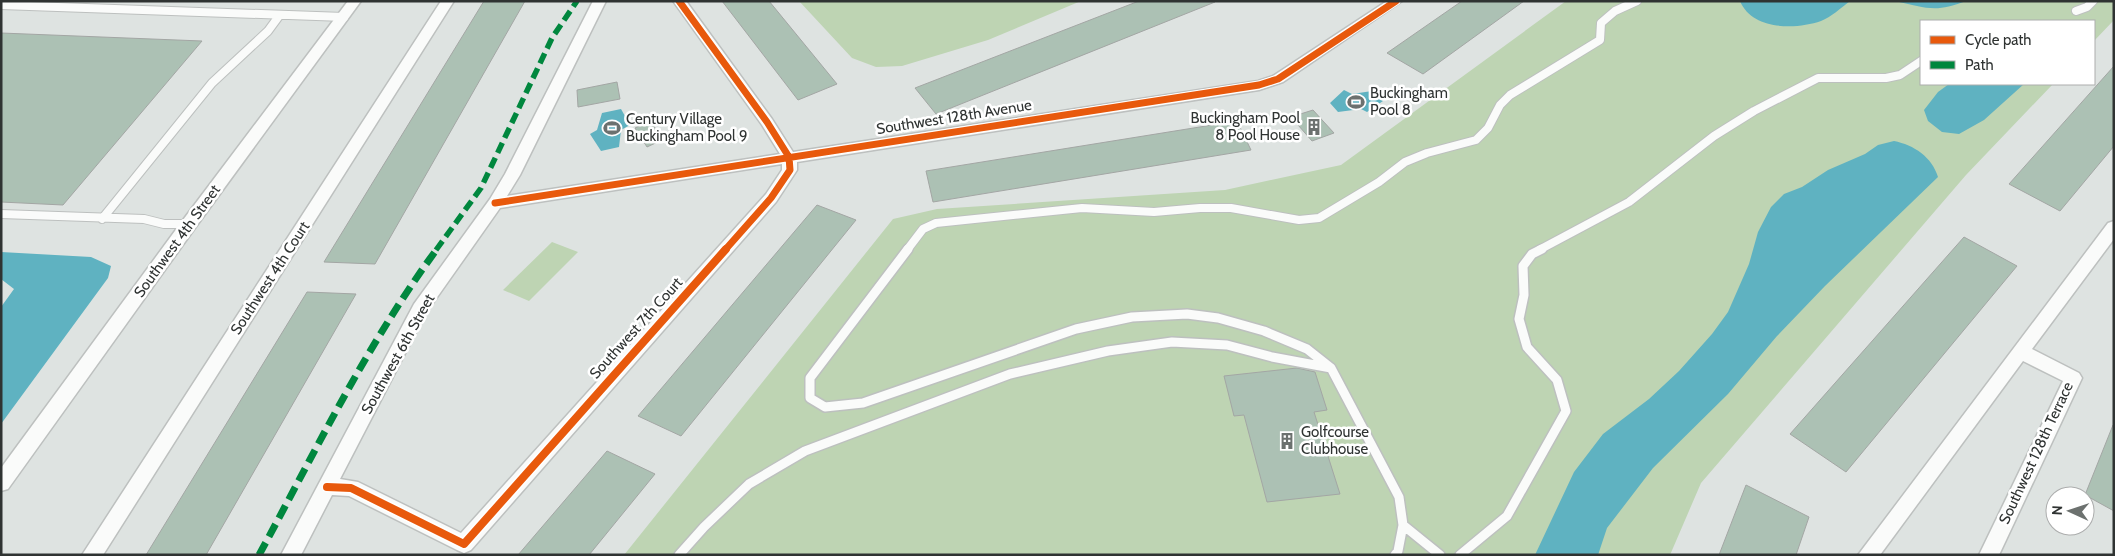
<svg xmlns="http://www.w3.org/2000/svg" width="2115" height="556" font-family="Cabin,sans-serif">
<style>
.green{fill:#bed4b3}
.water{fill:#5fb2c1}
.building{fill:#acc1b4;stroke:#a3a6a4}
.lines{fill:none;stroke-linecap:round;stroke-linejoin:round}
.lane-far1-casing{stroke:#bdc0bf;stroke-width:10}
.lane-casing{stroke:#bdc0bf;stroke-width:12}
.street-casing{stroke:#bdc0bf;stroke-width:3}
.lane-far1{stroke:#fafbfa;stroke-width:8}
.lane{stroke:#fafbfa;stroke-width:9}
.street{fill:#fafbfa;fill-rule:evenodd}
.quiet-far1{stroke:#00873e;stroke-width:5.5;stroke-dasharray:11 5.5;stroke-linecap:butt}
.quiet{stroke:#00873e;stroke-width:7;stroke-dasharray:14 7;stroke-linecap:butt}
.cycleway-far1-casing{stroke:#fff;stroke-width:9}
.cycleway-casing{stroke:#fff;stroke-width:11}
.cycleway-far1{stroke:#e8590c;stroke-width:7}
.cycleway{stroke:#e8590c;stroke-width:8}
.labels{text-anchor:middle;stroke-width:5;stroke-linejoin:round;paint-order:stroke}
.poi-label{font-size:15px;fill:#2f3332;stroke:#fff;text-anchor:start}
.street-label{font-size:15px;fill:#2f3332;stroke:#fff}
</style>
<rect width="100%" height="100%" fill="#dee3e1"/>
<!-- green -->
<path class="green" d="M799,1H1081L988,40L902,66L876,67L852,58Z
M1566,1H2114V20L2094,41V21H1921V84H2053L1966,175L1701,483L1670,555H624L893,219L937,209L1225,190L1341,165Z
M552,242L578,252L529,301L503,290Z"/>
<!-- water -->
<path class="water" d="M1740,1H1850C1841,8 1831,17 1821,21C1795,30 1752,30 1740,1Z
M1895,1H1966C1936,13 1926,8 1895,1Z
M1949,84H2024L1984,120L1959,134L1942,132L1928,121L1924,110L1938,92Z
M1344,90L1352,94L1372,91L1383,101L1367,112L1361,109L1338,112L1330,103Z
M621,109L630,125L621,130L619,147L601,151L590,134L597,130L602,113Z
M1894,141C1914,145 1932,157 1938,177L1825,286L1777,336L1728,394L1653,468L1607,528L1598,555H1535L1574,472L1603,434L1649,399L1679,371L1712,334L1728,312L1749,264L1758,232L1771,207L1784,194L1802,187L1828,170L1865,154L1878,145Z
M1,252L91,257L111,266L108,278L1,424V307L14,289L1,279Z"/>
<!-- building -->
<path class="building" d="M484,1H525L375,264L324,262Z
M722,1H769L837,84L798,100Z
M1139,1L1215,2L936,114L915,88Z
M1462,1H1524L1423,74L1387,53Z
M1,33L202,41L63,205L1,202Z
M2114,66V146L2060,211L2009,184Z
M617,82L620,99L578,107L577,90Z
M1313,110L1323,121L1334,133L1312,141L1291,117Z
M651,121L662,140L647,147L635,128Z
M1237,121L1251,150L933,202L926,171Z
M817,205L856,220L681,436L638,416Z
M1964,237L2017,266L1846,472L1790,434Z
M307,292L356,294L206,555H146Z
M1297,368L1315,372L1327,410L1314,412L1340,494L1267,502L1244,415L1234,416L1224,376Z
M2113,425L2114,426V511L2085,495Z
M607,451L655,474L589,555H518Z
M1746,485L1809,517L1796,555H1719Z"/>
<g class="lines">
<!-- lane-far1 casing -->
<g class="lane-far1-casing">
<path id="lane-far1" d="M1,5L344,17
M2076,11L2087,7L2093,1
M1,214L144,219L164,224H189
M102,219L212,83L268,31L279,16
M907,250L923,229L936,223L1082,208L1154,212L1200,208H1231L1299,220L1319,218L1379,182L1405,162L1427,153L1476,140L1488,128L1500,105L1510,95L1600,40L1601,23L1615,11L1637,1
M1539,250L1629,202L1714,136L1754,111L1818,78H1886L1900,75L1921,61"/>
</g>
<!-- lane casing -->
<g class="lane-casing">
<path id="lane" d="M908,249L810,378V398L825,407L863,403L1076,329L1132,317L1187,314L1218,318L1264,331L1307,349L1331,368
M1403,525L1440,555
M679,555L704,527L749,484L805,451L1010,374L1108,351L1172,342L1227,345L1272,357L1331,368L1399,497L1403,525L1398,551L1395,555
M1460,555L1507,516L1566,411L1557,380L1527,347L1519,319L1524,295L1523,266L1532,254L1542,249"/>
</g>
<!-- street casing -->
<g class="street-casing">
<path id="street" d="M348,1H361L195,228L8,489L1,491V468L183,220Z
M441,1H454L103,555H82Z
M593,1H606L520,175L507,196L780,154L762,125L673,1H686L772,119L793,152L1258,81L1273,76L1387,1H1402L1283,82L1259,90L797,162V170L776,202L471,550L464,553L457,550L349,496L332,495L301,555H281L414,304L490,199L505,174ZM782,164V170L766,194L461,533L358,482L340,479L426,313L500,208Z
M2114,221V239L2032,349L2079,373L2082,378L1999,555H1979L2063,381L2023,361L1880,555H1858L2108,223Z"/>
</g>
<!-- lane-far1 -->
<use href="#lane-far1" class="lane-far1"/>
<!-- lane -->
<use href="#lane" class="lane"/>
<!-- street -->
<use href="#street" class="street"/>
<!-- quiet-far1 -->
<path class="quiet-far1" d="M436,250L481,188L552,38L577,1"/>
<!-- quiet -->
<path class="quiet" d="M259,555C315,452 367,344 437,249"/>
<!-- cycleway-far1 casing -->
<g class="cycleway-far1-casing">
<path id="cycleway-far1" d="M679,1L767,122L789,157L790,170L771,198L725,250
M495,203L1259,85L1278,79L1396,1"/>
</g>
<!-- cycleway casing -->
<g class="cycleway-casing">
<path id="cycleway" d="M327,487L351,488L464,544L726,249"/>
</g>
<!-- cycleway-far1 -->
<use href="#cycleway-far1" class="cycleway-far1"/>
<!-- cycleway -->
<use href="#cycleway" class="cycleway"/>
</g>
<!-- icons -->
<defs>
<g id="stadium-bare" transform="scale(1.35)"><path d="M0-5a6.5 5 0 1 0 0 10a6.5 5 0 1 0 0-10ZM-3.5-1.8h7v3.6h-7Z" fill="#6c716f" stroke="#fff" stroke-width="2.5" paint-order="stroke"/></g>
<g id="building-bare" transform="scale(1.35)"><path d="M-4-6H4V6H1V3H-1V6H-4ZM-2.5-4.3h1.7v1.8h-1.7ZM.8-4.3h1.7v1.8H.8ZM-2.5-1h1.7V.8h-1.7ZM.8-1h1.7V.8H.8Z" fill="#6c716f" stroke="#fff" stroke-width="2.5" paint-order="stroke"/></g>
</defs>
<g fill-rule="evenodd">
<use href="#stadium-bare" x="1356" y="102"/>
<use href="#building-bare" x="1314" y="127"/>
<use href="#stadium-bare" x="612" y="128"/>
<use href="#building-bare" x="1287" y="441"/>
</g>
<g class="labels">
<!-- poi labels -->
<g class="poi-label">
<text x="1370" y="98">Buckingham<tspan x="1370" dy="17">Pool 8</tspan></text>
<text x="1300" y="123" text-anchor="end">Buckingham Pool<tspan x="1300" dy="17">8 Pool House</tspan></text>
<text x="626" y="124">Century Village<tspan x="626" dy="17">Buckingham Pool 9</tspan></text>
<text x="1301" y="437">Golfcourse<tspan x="1301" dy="17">Clubhouse</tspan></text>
</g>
<!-- street labels -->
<g class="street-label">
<text transform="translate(954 117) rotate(-9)" y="5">Southwest 128th Avenue</text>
<text transform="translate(177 241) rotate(-54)" y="5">Southwest 4th Street</text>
<text transform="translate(270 278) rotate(-57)" y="5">Southwest 4th Court</text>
<text transform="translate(636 328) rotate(-48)" y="5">Southwest 7th Court</text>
<text transform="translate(398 354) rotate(-61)" y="5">Southwest 6th Street</text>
<text transform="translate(2036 453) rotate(-65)" y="5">Southwest 128th Terrace</text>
</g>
</g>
<!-- border -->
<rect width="2115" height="556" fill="none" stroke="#2f3332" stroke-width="5"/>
<!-- legend -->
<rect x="1920" y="20" width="175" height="65" fill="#ffffff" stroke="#acadad"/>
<rect x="1930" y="36" width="25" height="8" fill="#e8590c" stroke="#acadad"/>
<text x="1965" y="45" font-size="15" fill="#2f3332">Cycle path</text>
<rect x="1930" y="61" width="25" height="8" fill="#00873e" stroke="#acadad"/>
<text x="1965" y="70" font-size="15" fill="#2f3332">Path</text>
<!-- north arrow -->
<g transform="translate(2070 511) rotate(273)"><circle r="24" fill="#ffffff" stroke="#acadad"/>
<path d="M0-4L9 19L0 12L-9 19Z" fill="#6c716f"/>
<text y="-8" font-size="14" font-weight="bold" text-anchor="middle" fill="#2f3332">N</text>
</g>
</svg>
